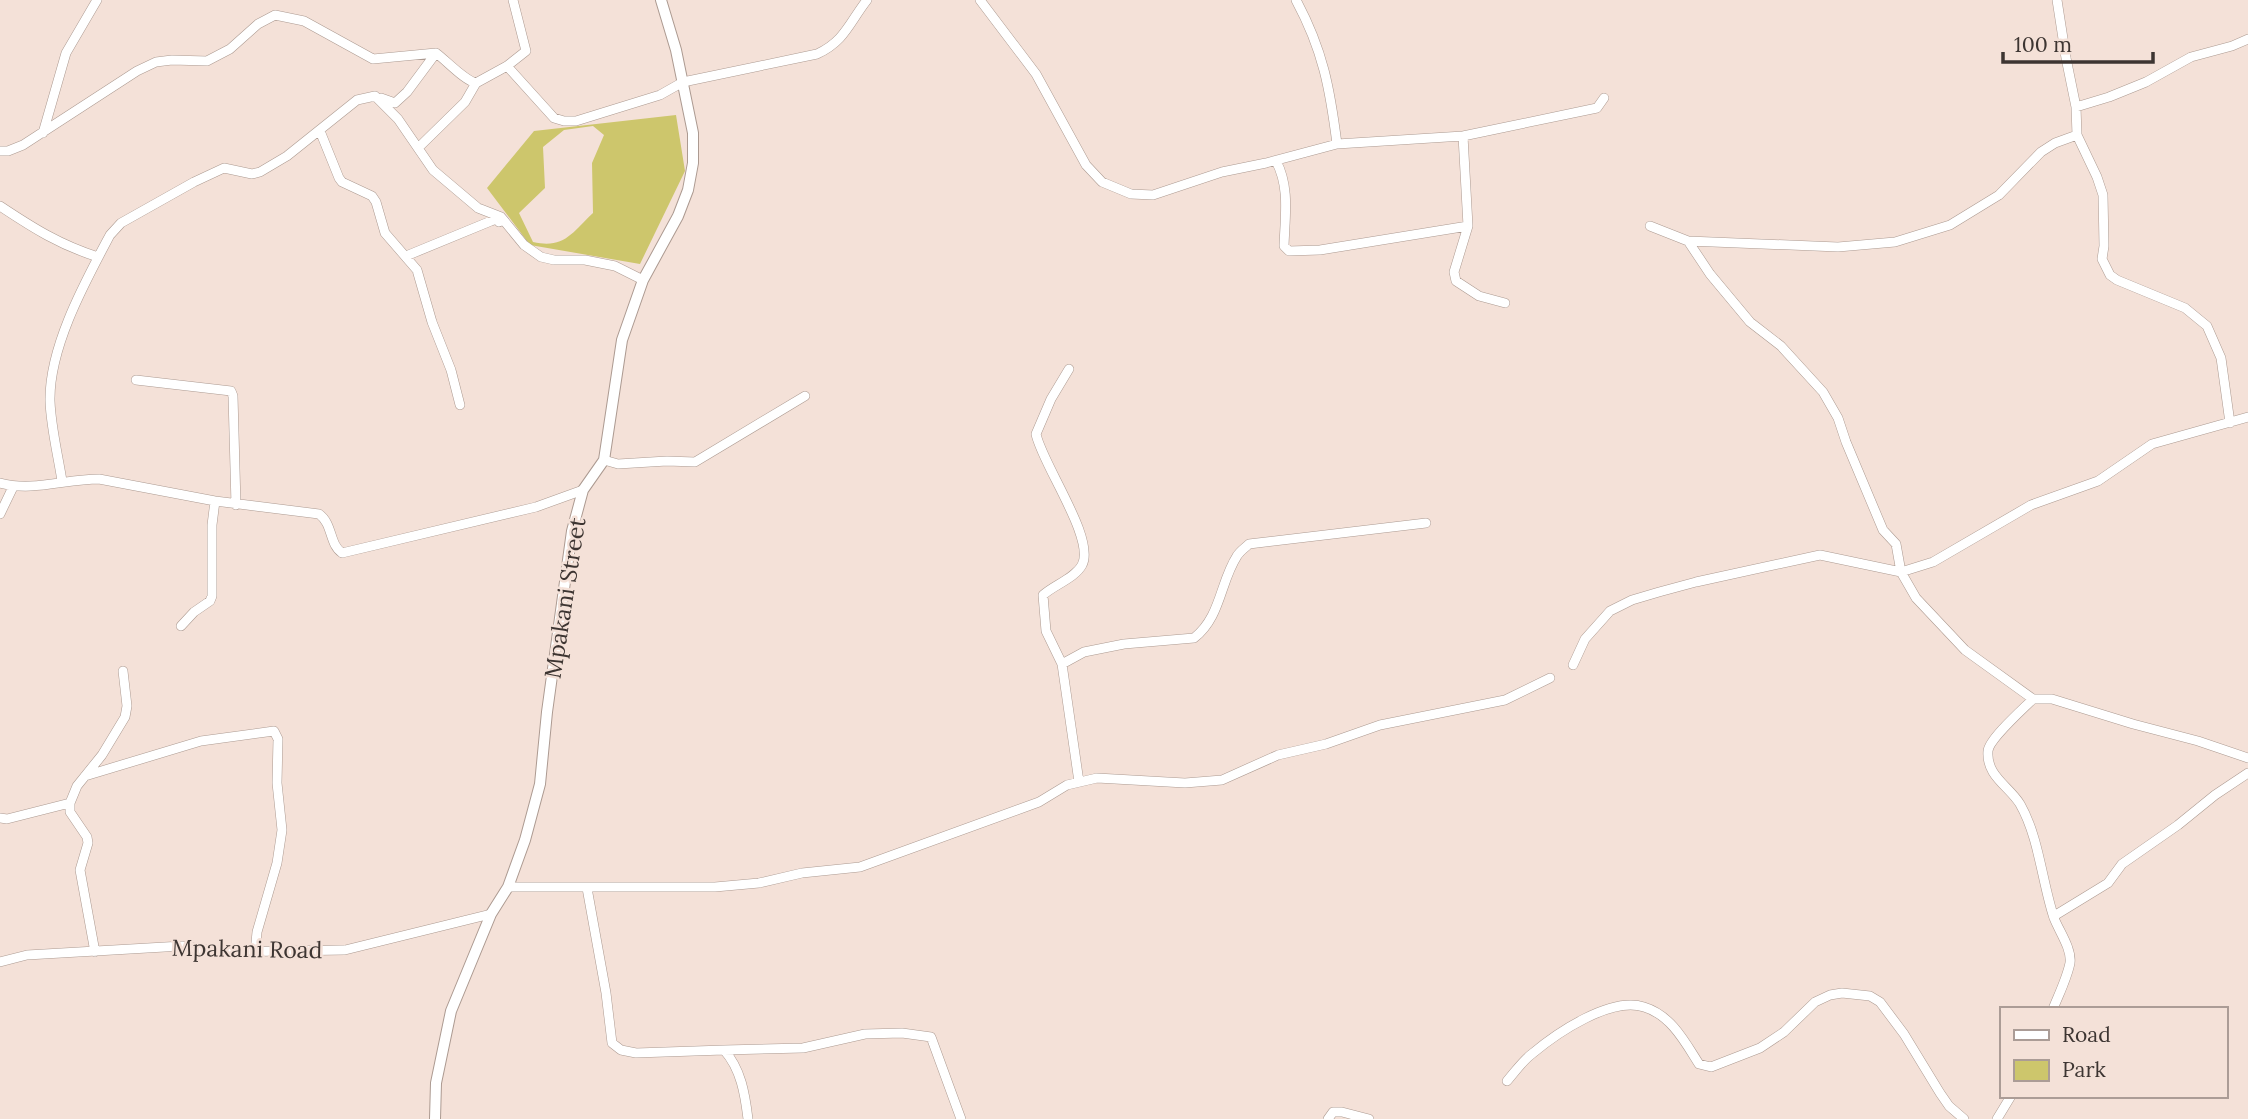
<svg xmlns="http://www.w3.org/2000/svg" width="2248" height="1119" font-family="Lora,serif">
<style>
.green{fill:#cdc66c;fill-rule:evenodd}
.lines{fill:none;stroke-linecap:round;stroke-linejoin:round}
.minor-casing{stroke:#ac9a91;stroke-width:10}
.tertiary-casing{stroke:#ac9a91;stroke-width:12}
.minor{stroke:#fff;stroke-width:9}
.tertiary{stroke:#fff;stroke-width:10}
.labels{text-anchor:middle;stroke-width:5;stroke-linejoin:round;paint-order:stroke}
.street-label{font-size:23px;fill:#3d3532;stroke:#f4e1d8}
</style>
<rect width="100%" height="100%" fill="#f4e1d8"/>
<!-- green -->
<path class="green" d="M676,115L685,171L640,264L530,245L487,188L534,131ZM593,126L604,135L592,163L593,213C572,233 564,249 533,242L519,213L545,188L543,147L564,130Z"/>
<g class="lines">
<!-- minor casing -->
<g class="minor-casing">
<path id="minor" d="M980,0L1036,74L1086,165L1102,182L1131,194L1153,195L1222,172L1266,163L1337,144L1463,136L1597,108L1604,98
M1296,0C1323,50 1330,89 1337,144
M2057,0L2066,58L2076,107L2077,135L2097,177L2103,195L2104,246L2102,259L2110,275L2117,280L2185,308L2207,326L2221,358L2230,423
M507,66L554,118L564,121H576L660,95L683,82L817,54C845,41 849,23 867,0
M381,98L395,103L407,92L436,53C448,62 464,80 476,83L507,66L526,51L513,0
M2076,107L2109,97L2146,82L2191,57L2232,46L2248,39
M320,131L339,178L342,182L372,196L376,202L385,233L417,270L432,322L451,370L460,405
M43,133L66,53L97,0
M1463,136L1468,226L1454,272L1456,281L1479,296L1505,303
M418,148L465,102L476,83
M0,151H8L23,145L137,71L156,62L172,60L207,61L230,49L258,24L275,15L304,21L373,59L436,53
M1276,161C1290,187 1285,216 1284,246L1289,251L1320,250L1468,226
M0,206C33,228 60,245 98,257
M1650,226L1688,241L1838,247L1895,242L1950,225L1999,195L2041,152L2055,143L2077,135
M1688,241L1710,274L1750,322L1781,346L1823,392L1838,418L1846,442L1883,530L1896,544L1901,572L1916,598L1965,650L2033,699H2052L2133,724L2198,741L2248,758
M406,256L491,221L497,219L499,222
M136,380L231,391L233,396L236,505
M604,460L618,464L667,461L695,462L805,396
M62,481C58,455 51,428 50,401C49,347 85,282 110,235L121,223L194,182L224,168L252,174L260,172L287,156L357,100L375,96L398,119L433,170L478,208L501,217L524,245L541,257L554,260H585L615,266L643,280
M0,483C33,492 65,479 99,479L215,501L319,514C333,524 329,544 342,553L536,507L583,490
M0,514L13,487
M181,626L194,612L210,601L212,596V525L215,501
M1062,664L1046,631L1043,595C1054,585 1075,578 1082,565C1096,539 1042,464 1036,434L1051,399L1069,369
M1573,665L1585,639L1610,611L1632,600L1659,592L1696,582L1820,555L1901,572L1933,562L2031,505L2098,481L2152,444L2248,417
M2033,699C2023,709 1989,739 1988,751C1986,776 2009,786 2020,804C2039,837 2042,882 2054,918C2059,931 2072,949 2070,963C2067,978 2059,994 2053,1009
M85,776L201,741L274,731L278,739L277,783L282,830L277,863L257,932L255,953
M1079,782L1062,664L1084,652L1124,644L1194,638C1221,617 1220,582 1237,556C1240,551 1245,548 1249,544L1426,523
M0,818L7,819L70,803
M508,887H715L759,883L802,873L860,867L1039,802L1067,785L1097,778L1185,783L1222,780L1278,755L1326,744L1380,725L1505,700L1550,678
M587,888L606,993L612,1043L621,1050L636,1053L724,1050C741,1069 745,1094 748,1119
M2054,916L2108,883L2122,864L2178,825L2215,795L2248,773
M95,952L80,870L88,843L87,837L70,812V803L77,786L102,755L125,717L127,706L123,671
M0,962L27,955L182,946L227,952L345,950L491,914
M724,1050L803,1048L865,1034L902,1033L931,1037L961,1119
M1507,1081C1515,1072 1523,1060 1533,1053C1557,1033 1611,996 1644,1007C1671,1015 1685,1042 1699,1064L1711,1067L1760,1048L1784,1032L1815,1002L1830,995L1842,993L1870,996L1880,1002L1904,1034L1940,1093L1949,1106L1964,1119
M1328,1119L1333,1112H1342L1369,1119
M1997,1119L2011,1096"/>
</g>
<!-- tertiary casing -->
<g class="tertiary-casing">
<path id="tertiary" d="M435,1119L436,1083L451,1011L491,914L508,887L525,840L540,784L547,712L572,531L583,490L604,460L622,340L643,280L678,216L688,190L693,163V133L676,50L661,0"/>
</g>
<!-- minor -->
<use href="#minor" class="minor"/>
<!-- tertiary -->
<use href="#tertiary" class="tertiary"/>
</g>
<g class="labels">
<!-- street labels -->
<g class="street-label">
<text transform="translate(565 598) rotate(-81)" y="8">Mpakani Street</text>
<text transform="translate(247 949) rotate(1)" y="8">Mpakani Road</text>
</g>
</g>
<!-- legend -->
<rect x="2000" y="1007" width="228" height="91" fill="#f4e1d8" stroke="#ab9c96" stroke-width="2"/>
<rect x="2014" y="1030" width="35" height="10" fill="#ffffff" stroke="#ab9c96" stroke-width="2"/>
<text x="2062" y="1042" font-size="21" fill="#3d3532">Road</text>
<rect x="2014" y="1060" width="35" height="21" fill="#cdc66c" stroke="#ab9c96" stroke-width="2"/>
<text x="2062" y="1077" font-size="21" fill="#3d3532">Park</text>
<!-- scale -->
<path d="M2003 52v10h150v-10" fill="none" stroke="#3d3532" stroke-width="3.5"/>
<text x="2014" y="52" font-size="21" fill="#3d3532" stroke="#f4e1d8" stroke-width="5" paint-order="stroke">100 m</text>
</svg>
